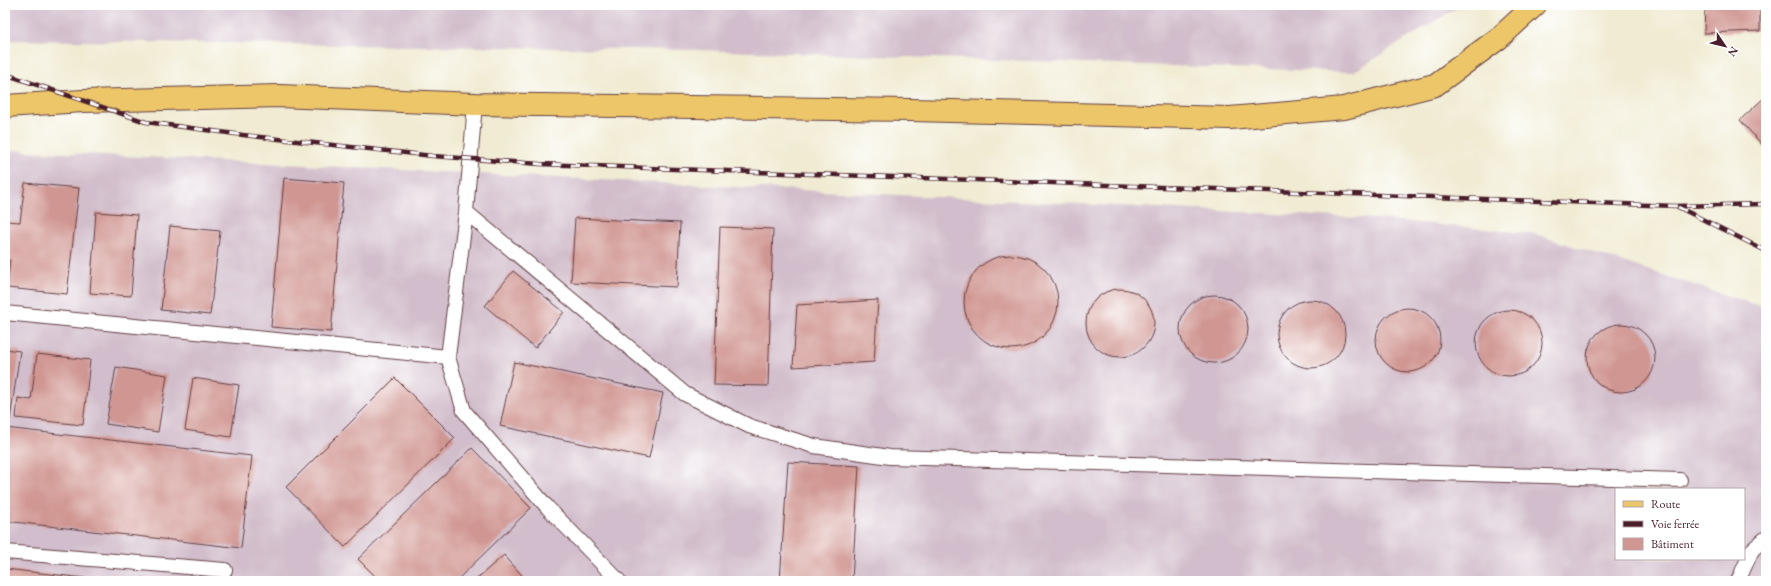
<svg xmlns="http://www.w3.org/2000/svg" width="1771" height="586" font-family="'EB Garamond',serif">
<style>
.industrial{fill:#d1bdcb;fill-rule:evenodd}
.building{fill:#d09692}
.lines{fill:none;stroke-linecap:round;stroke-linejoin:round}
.service-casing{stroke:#633e44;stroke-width:16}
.primary-casing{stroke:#633e44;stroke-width:24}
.service{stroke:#fff;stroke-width:14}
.primary{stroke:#ecc669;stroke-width:22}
.rail-casing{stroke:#4a1f2b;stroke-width:4.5}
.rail{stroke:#fff;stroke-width:3;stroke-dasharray:9;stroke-linecap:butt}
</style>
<rect width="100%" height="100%" fill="#fff"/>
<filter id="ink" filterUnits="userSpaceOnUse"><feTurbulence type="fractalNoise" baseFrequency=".025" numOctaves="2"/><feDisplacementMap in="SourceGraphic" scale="8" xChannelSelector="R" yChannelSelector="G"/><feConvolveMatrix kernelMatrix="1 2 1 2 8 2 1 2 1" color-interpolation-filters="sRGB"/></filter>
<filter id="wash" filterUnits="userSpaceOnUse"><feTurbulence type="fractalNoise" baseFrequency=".012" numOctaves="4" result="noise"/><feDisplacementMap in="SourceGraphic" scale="16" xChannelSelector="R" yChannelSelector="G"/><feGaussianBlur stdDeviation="0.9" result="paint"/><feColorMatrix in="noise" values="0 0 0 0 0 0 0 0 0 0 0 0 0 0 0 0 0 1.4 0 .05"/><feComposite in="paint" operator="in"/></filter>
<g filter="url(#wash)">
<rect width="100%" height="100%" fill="#f0ebd2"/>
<!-- industrial -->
<path class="industrial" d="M5,5H1461L1353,72L696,50L5,40Z
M5,150L1379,219L1535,234L1766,308V581H5ZM1616,489H1744V559H1616Z"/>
<g id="blocks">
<!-- building -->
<path class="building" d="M1705,5H1760V31L1704,33Z
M1766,96V149L1740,120Z
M284,178L344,183L331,332L271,327Z
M25,183L79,188L67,294L7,288L10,260L5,259V221L20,222Z
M96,212L137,215L131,296L90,293Z
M575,218L680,223L677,287L571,282Z
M170,226L220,231L210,315L161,310Z
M720,227L773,229L768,386L714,385Z
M964 302a47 47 0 1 1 94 0a47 47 0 1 1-94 0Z
M513,271L564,312L535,348L485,306Z
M1086 323a34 34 0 1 1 68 0a34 34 0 1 1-68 0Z
M1180 329a34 34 0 1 1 68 0a34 34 0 1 1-68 0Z
M878,300L874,362L793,367L797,305Z
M1277 334a34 34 0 1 1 68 0a34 34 0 1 1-68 0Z
M1376 340a32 32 0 1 1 64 0a32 32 0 1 1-64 0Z
M1476 343a33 33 0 1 1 66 0a33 33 0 1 1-66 0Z
M1587 358a34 34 0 1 1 68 0a34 34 0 1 1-68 0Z
M5,349L20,351L10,420L5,419Z
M37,354L90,360L83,425L16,418L18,398L31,400Z
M514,362L663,393L649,458L500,426Z
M116,367L167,375L158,432L106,424Z
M193,378L239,385L231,437L185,430Z
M395,378L455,438L345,547L286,487Z
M5,428L252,456L241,548L5,521Z
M472,448L531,508L456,581H380L358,559Z
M788,462L859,466L852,581H780Z
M504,555L527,581H474Z
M5,569L85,578V581H5Z
M141,578L165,580V581H141Z"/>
</g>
</g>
<g filter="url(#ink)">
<use href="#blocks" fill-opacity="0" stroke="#633e44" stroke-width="1"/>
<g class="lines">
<!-- service casing -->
<g class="service-casing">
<path id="service" d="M475,104L466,212L448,357L464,411L548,508L619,581
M466,212L685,394L749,426L814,446L890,457L1680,480
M5,313L448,357
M5,552L225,570
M1738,581L1752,550L1766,538"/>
</g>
<!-- primary casing -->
<g class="primary-casing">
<path id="primary" d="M5,106L83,101L279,96L475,104L911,110L1230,118L1344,108L1435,85L1499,38L1535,5"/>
</g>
<!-- service -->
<use href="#service" class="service"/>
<!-- primary -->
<use href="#primary" class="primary"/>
<!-- rail casing -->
<g class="rail-casing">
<path id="rail" d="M5,74L146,122L243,135L433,156L540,164L1676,206L1766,204
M1678,207L1766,251"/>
</g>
<!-- rail -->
<use href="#rail" class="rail"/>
</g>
</g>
<!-- margin -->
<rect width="1771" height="586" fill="none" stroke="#fff" stroke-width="20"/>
<!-- legend -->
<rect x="1615" y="488" width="130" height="72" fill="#ffffff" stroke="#b7a5aa"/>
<rect x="1623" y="501" width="20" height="6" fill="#ecc669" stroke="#b7a5aa"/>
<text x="1651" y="508" font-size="12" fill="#4a1f2b">Route</text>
<rect x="1623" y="521" width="20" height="6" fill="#4a1f2b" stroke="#b7a5aa"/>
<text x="1651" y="528" font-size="12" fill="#4a1f2b">Voie ferrée</text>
<rect x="1623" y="538" width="20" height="12" fill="#d09692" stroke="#b7a5aa"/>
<text x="1651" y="548" font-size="12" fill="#4a1f2b">Bâtiment</text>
<!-- north arrow -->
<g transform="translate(1725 46) rotate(125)" stroke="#ffffff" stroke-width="3" paint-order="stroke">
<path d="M0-3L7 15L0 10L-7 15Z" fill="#4a1f2b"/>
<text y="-6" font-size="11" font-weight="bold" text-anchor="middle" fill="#4a1f2b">N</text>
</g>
</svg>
